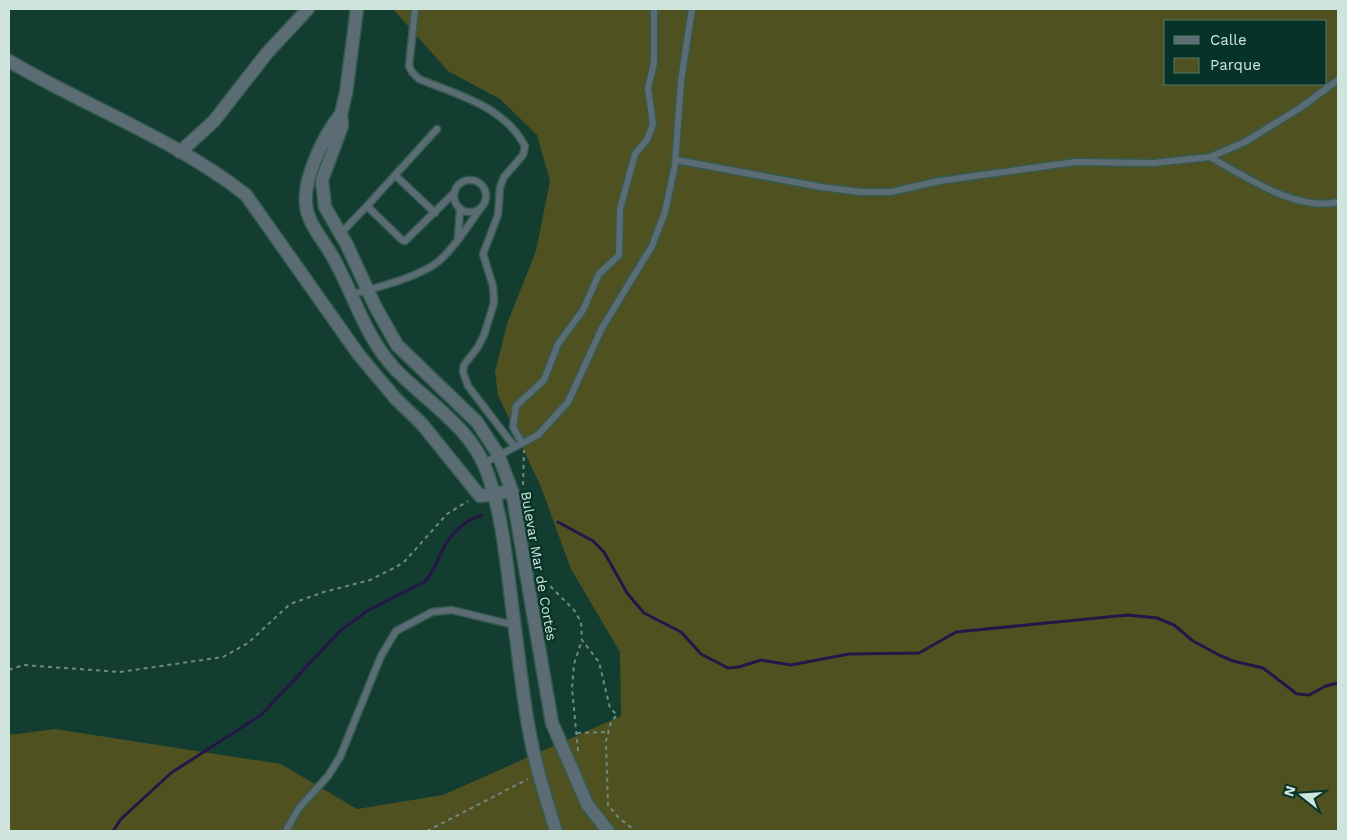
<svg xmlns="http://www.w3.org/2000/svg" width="1347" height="840" font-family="'Work Sans',sans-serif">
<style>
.green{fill:#4f5121;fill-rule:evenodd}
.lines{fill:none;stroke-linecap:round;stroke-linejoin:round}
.stream{stroke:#241748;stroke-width:3}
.service-casing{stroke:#355b50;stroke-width:9}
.minor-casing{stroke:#355b50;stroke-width:15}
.tertiary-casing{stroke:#355b50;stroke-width:15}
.path{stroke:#6b8c81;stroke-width:2;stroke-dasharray:4 4;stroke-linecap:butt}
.service{stroke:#5c6c74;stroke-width:6}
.minor{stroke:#5c6c74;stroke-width:12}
.tertiary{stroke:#5c6c74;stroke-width:12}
.labels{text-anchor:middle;stroke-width:4.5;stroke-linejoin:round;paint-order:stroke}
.street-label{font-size:14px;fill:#cee4dc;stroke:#063327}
</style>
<rect width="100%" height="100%" fill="#133d31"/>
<!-- green -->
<path class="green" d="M393,9H1338V831H9V735L55,729L281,764L357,809L443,795L621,716L620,652L571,569L541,487L498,395L495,372L507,324L536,251L550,181L537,135L500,99L448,71ZM1166,21H1326V84H1166Z"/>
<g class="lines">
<!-- stream -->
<path class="stream" d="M558,522L593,541L604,552L627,593L644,613L681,632L701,654L728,668L739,667L761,660L791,665L849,654L919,653L956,632L1128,615L1157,618L1174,625L1193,641L1219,655L1233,661L1263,668L1297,694L1309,695L1326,686L1338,683
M113,831L121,819L171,773L261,715L340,631L367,611L424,582C434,573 436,562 442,551C450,534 464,521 482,515"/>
<!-- service casing -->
<g class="service-casing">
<path id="service" d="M415,9L409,66L412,72L419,79C458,95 504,106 525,146L523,155L504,177L500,187L498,215L483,254L493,286L494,303L484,335L478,347L464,365L463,372L468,386L514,446
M1210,157C1246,177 1297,212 1338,202
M676,160L821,187L861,192H891L939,181L1076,162L1153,163L1210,157L1245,142L1300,108L1338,80
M395,175L435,213
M454 196a16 16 0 1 1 32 0a16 16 0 1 1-32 0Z
M367,206L437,129
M340,234L367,206L402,240L405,241L455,192
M458,237L460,208
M351,295C377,287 418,278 439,261C455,247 467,227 480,209
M522,443L513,427L516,406L544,380L558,344L583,310L599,274L619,255L620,209L635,154L647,140L653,124L648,88L654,63V9
M484,463L538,435L568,402L602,328L652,246L665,212L675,165L681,81L692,9
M287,829L299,808L328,776L340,757L381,656L396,631L432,612L452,610L514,625"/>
</g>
<!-- minor casing -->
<g class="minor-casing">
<path id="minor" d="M9,61C87,107 175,139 246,195L359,355L396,399L422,424L480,496L512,491
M180,152L214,121L267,53L308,9"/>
</g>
<!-- tertiary casing -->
<g class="tertiary-casing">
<path id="tertiary" d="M357,9L346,93L341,114L342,126L322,180L325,207L347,245L375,306L397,345L477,422L498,454L512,491L552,723L587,804L608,831
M341,114C324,135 303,178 306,205C308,225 326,243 335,261C355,298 366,338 395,369C427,402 471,427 487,472C504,519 507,571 514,621C521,672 525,724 539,774C544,793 550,812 556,831"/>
</g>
<!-- path -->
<path class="path" d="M523,485L524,450
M539,575L574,610L581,622L582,640L599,662L610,708L617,715L611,722L606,741L608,805L617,816L635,831
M9,670L23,665L120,672L223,657L248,643L290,604L324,592L370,580L396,567L405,561L447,514L468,501
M577,733L607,732
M578,751L572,688L574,664L582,640
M427,831L528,779"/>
<!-- service -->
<use href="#service" class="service"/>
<!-- minor -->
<use href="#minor" class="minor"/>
<!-- tertiary -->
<use href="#tertiary" class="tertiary"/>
</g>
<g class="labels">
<!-- street labels -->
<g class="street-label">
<text transform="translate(539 566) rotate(80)" y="5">Bulevar Mar de Cortés</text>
</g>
</g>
<!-- border -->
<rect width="1347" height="840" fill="none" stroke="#cee4dc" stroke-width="20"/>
<!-- legend -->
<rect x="1164" y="20" width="162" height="65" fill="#063327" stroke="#567a6f"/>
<rect x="1174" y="36" width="25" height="8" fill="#5c6c74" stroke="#567a6f"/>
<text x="1210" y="45" font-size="15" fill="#cee4dc">Calle</text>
<rect x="1174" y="58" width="25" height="15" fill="#4f5121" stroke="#567a6f"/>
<text x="1210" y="70" font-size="15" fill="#cee4dc">Parque</text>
<!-- north arrow -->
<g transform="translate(1302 795) rotate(287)" stroke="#063327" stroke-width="4" paint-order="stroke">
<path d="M0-4L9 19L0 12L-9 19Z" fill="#cee4dc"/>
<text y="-8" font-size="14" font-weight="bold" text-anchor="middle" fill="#cee4dc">N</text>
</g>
</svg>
